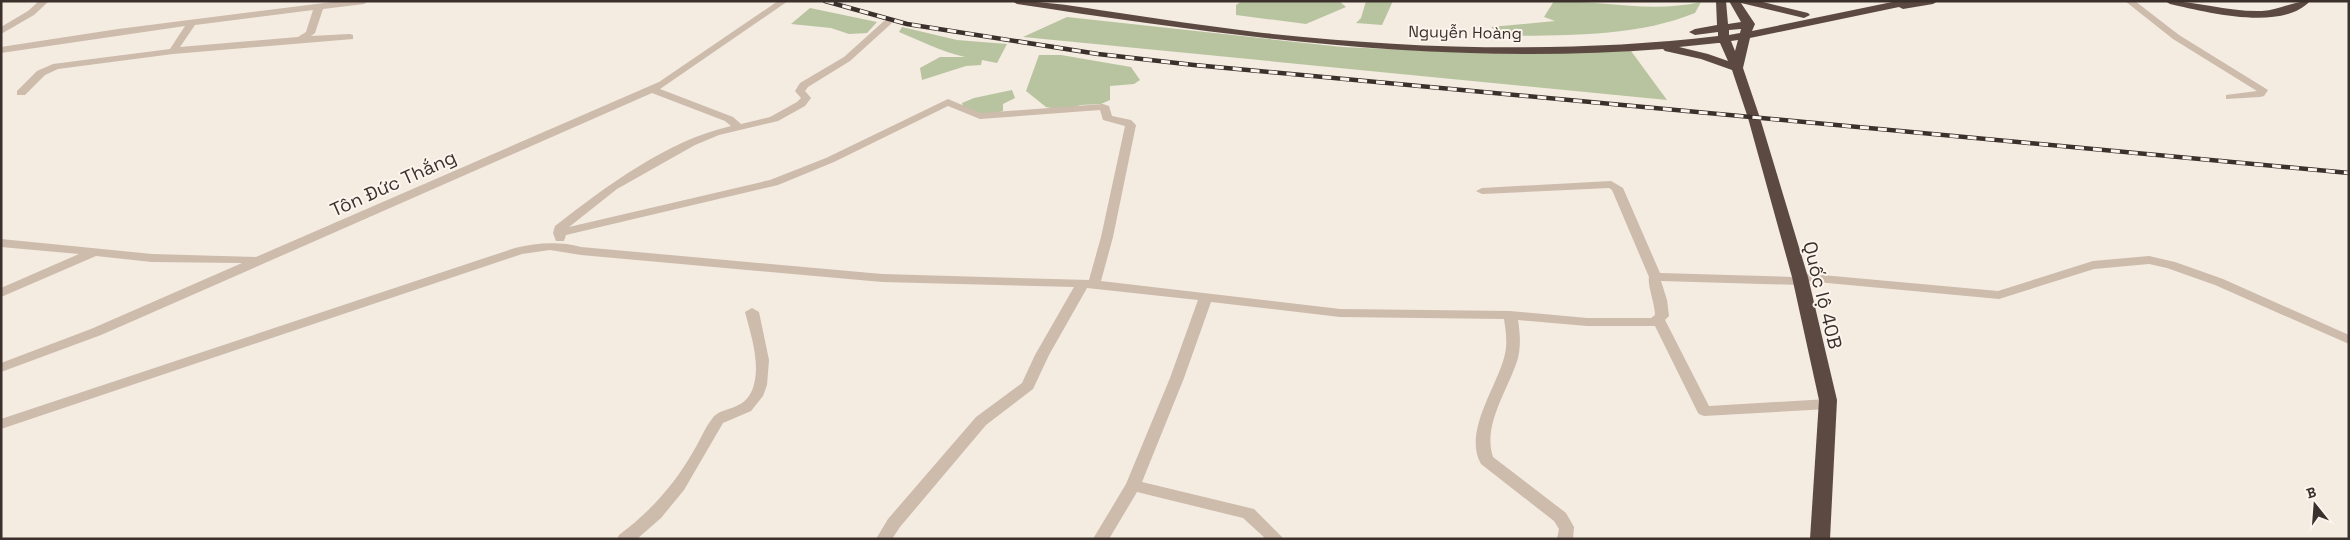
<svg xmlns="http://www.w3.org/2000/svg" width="2350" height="540" font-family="'Space Grotesk',sans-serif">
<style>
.green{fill:#b8c4a0}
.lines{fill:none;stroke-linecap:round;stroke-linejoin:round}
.minor{fill:#cdbbac;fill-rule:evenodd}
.highway{fill:#5c4a42;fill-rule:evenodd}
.rail-casing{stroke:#3b302b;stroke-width:4.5}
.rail{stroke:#fbf5ee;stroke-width:3;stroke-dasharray:9;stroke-linecap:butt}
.labels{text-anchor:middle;stroke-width:4;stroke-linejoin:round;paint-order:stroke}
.far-street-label{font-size:16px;fill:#3b302b;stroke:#fbf5ee}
.street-label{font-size:19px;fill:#3b302b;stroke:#fbf5ee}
</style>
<rect width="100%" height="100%" fill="#f4ebe1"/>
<!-- green -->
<path class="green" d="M1242,1H1339L1346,7L1306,24L1236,15V5Z
M1366,1H1393L1382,25L1356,23L1361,18Z
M1554,1C1604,1 1652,13 1701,2L1695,13C1638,36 1575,35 1514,36L1501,35L1491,27L1555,21L1544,17Z
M810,8L877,22L867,33L849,34L831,28L791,24Z
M1067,17L1342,47L1500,54L1631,51L1667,100L1023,37Z
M902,27L957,40L1007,44L997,63L982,60L981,65L966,66L922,80L920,68L940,57H965C942,52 921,41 899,32Z
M1039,55H1061L1131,67L1140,80L1134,84L1110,86V100L1101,104L1081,105L1061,110L1046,107L1026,91Z
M1012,90L1015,98L1003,104V111L985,116L963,107L962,103L974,98Z"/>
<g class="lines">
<!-- minor -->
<path class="minor" d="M39,1H49L34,15L1,34V27L28,11Z
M340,1H368L364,4L323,9L315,33L311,36L350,34L353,35V39L173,54L58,69L45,75L25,95H17V91L37,71L53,64L170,49L185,26L1,53V47L118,29ZM313,10L306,32L298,37L180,47L195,25Z
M778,1H788L660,89L733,117L741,124L770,117L797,102L801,98L795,91L800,83L844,57L884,21L887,20L892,23L850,61L808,87L805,91L811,98L805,106L778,121L719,135L695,145L617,189L569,227L770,180L826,158L948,99L981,113L1103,104L1109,106L1112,116L1131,120L1136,125L1113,237L1101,281L1340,309L1510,311L1587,318H1651L1655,315C1655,304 1647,284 1649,277L1612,190L1609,188L1482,194L1476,191L1482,188L1611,181L1623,188L1660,273L1794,277L1800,273L1998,291L2093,261L2149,256L2175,262L2223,279L2349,335V344L2215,285L2167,268L2149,264L2094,269L1999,299L1806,281L1800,285L1661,281L1667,300L1669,316L1665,320L1709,406L1828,399L1833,401L1835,404L1833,407L1828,409L1704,416L1699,414L1697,411L1655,326H1587L1518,320C1520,333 1521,345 1518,358C1509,389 1482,424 1493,457L1566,513L1574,527L1573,539H1557L1559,529L1554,521L1481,464C1463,433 1496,388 1504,358C1508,345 1506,332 1504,319L1340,317L1211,302L1184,378L1142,482L1254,509L1283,538L1266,539L1243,518L1137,492L1109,539H1093L1126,484L1170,378L1198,300L1087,288L1049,355L1033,389L986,425L900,527L892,539H876L888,519L976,417L1022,383L1035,355L1074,287L882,282L581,255L550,250L522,254L1,429V419L515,248C537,243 558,241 581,247L882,274L1089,280L1101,237L1125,126L1103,120L1100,110L980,119L948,106L834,162L778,185L566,235L564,241H556L553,233L555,226C607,186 666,141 731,126L725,121L652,93L101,335L1,372V363L91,329L242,263L152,262L96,256L1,297V288L79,254L1,247V239L152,254L256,257L659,82Z
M2125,1H2135L2179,35L2268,90L2264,96L2260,97L2226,99V95L2257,91L2173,39Z
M752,308L759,312L769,360L767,385L763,396L751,411L723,423L684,490L661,518L637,539H617L619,535C650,512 674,485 693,452C700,441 704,429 712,419C721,405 744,413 753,388C761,364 751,335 745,312Z"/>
<!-- highway -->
<path class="highway" d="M1012,1C1046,1 1079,7 1113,12C1160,19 1207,26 1255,32C1408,49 1565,54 1718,36V32L1695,35L1689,32L1695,29L1717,25L1716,1H1726L1728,24L1741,22L1729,1H1759L1808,13L1810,15L1804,18L1741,3L1755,24L1752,31L1897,1H1938L1933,4L1903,9L1899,7L1750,38L1743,68L1760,118L1808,277L1837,400L1830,539H1810L1819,400L1792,277L1748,118L1732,70L1701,59L1665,51L1663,49C1444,66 1233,37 1017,4ZM1741,29L1740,33L1729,35V30ZM1738,40L1735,51L1731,41ZM1718,43H1720L1728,61L1708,54L1679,47Z
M2165,1C2197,1 2229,12 2262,11C2279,10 2293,1 2310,1C2282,32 2206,12 2170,4Z"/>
<!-- rail casing -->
<g class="rail-casing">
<path id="rail" d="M825,1L907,24L1098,54L1194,65L2349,173"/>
</g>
<!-- rail -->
<use href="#rail" class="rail"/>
</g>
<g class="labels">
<!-- far-street labels -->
<g class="far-street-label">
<text transform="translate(1465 32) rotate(1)" y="6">Nguyễn Hoàng</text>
</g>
<!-- street labels -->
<g class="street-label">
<text transform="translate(393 183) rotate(-24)" y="7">Tôn Đức Thắng</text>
<text transform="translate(1823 295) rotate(76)" y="7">Quốc lộ 40B</text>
</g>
</g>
<!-- border -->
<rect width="2350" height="540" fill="none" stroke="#3b302b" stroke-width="5"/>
<!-- north arrow -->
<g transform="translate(2315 505) rotate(343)" stroke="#fbf5ee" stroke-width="4" paint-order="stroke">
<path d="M0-4L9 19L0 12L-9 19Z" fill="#3b302b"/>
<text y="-8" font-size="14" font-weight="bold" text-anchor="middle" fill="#3b302b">B</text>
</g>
</svg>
